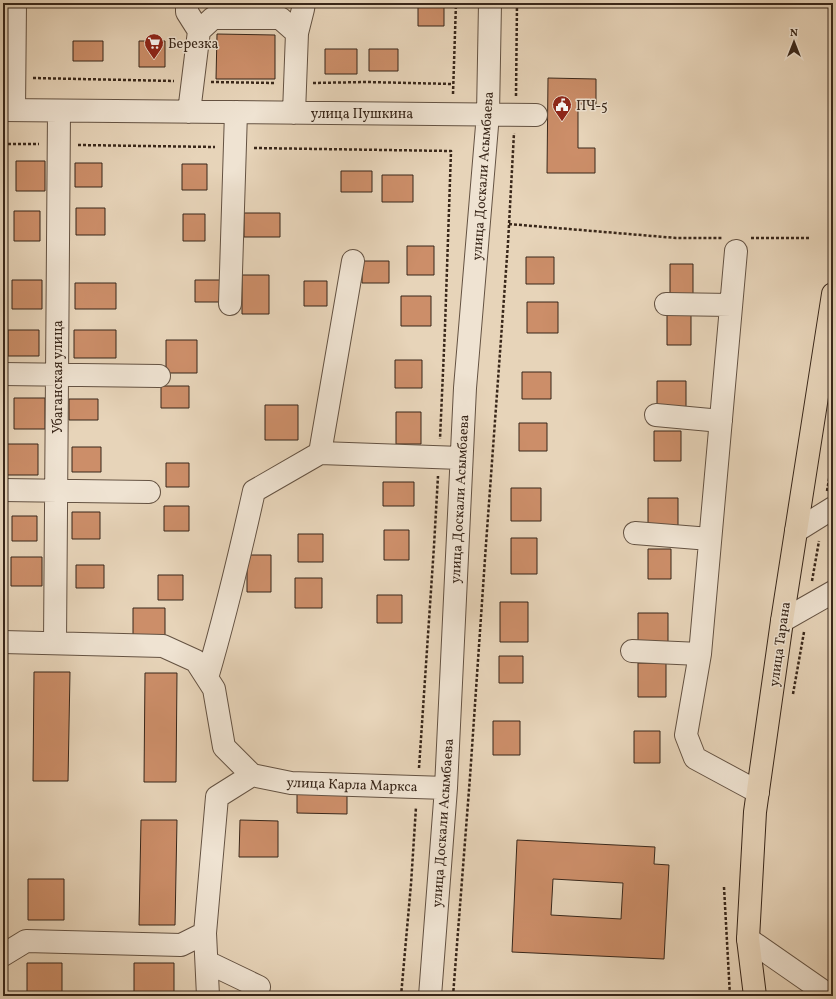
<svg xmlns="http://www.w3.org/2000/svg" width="836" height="999" font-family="Vollkorn,serif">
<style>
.building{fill:#cc8e69;stroke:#39271a;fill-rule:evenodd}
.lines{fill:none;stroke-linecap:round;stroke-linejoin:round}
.minor-casing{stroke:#645242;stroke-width:24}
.major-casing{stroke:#39271a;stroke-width:24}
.path{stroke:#39271a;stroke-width:2.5;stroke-dasharray:3 2;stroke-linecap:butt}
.minor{stroke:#efe3d2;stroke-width:22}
.major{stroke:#e7d4b9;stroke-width:22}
.labels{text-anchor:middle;stroke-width:3;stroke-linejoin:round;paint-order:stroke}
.poi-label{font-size:14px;fill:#39271a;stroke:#efe3d2;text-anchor:start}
.street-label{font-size:14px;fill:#39271a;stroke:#efe3d2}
</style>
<rect width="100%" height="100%" fill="#e7d4b9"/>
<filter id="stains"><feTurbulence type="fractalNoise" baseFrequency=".005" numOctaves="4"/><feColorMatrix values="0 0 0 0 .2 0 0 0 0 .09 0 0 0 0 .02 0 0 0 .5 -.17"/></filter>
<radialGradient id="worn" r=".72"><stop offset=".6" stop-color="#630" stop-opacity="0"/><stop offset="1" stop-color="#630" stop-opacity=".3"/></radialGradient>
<!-- building -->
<path class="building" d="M37,3H63V6H37Z
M418,3H444V26H418Z
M217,34L275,35V79H216Z
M73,41H103V61H73Z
M139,41H165V67H139Z
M325,49H357V74H325Z
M369,49H398V71H369Z
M548,78L596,79V104H578V148H595V173H547Z
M16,161H45V191H16Z
M75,163H102V187H75Z
M182,164H207V190H182Z
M341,171H372V192H341Z
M382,175H413V202H382Z
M76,208H105V235H76Z
M14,211H40V241H14Z
M244,213H280V237H244Z
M183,214H205V241H183Z
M407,246H434V275H407Z
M526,257H554V284H526Z
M362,261H389V283H362Z
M670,264H693V298H670Z
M242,275H269V314H242Z
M12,280H42V309H12Z
M195,280H223V302H195Z
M304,281H327V306H304Z
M75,283H116V309H75Z
M401,296H431V326H401Z
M527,302H558V333H527Z
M667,312H691V345H667Z
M8,330H39V356H8Z
M74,330H116V358H74Z
M166,340H197V373H166Z
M395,360H422V388H395Z
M522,372H551V399H522Z
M657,381H686V408H657Z
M161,386H189V408H161Z
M14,398H45V429H14Z
M69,399H98V420H69Z
M265,405H298V440H265Z
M396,412H421V444H396Z
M519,423H547V451H519Z
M654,431H681V461H654Z
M3,444H38V475H3Z
M72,447H101V472H72Z
M166,463H189V487H166Z
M383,482H414V506H383Z
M511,488H541V521H511Z
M648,498H678V531H648Z
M164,506H189V531H164Z
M72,512H100V539H72Z
M12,516H37V541H12Z
M384,530H409V560H384Z
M298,534H323V562H298Z
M511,538H537V574H511Z
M648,549H671V579H648Z
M247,555H271V592H247Z
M11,557H42V586H11Z
M76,565H104V588H76Z
M158,575H183V600H158Z
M295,578H322V608H295Z
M377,595H402V623H377Z
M500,602H528V642H500Z
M133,608H165V638H133Z
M638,613H668V646H638Z
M499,656H523V683H499Z
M638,663H666V697H638Z
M34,672H70L68,781H33Z
M145,673H177L176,782H144Z
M493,721H520V755H493Z
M634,731H660V763H634Z
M297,792L347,793V814L297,813Z
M141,820H177L175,925H139Z
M240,820L278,821V857H239Z
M517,840L655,847L654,864L669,865L664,959L512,952ZM553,879L623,883L621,919L551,915Z
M28,879H64V920H28Z
M27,963H62V996H27Z
M134,963H174V995H134Z"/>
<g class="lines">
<!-- minor casing -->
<g class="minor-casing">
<path id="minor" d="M187,3V12L199,31
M297,33L303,9L304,3
M3,110L536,115
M14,110L15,3
M189,112L199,31L213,18H280L297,33L294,113
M736,251L700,654L686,735L695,758L758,792
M230,304L236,112
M666,304L731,305
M3,374L159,376
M656,415L721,421
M320,453L461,458
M3,490L149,492
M796,531L833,508
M635,533L710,539
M782,621L833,592
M3,642L163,646L196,661L214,689L224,747L252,775L291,783L446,788
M55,643L59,111
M632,651L700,654
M207,678C225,616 240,554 254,491L320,453L353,261
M748,939L830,996
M3,955L26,941L181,945L205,933
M207,962L259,987
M208,996L205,933L217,797L252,775
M430,996L446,788L465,388L488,114L490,3"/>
</g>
<!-- major casing -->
<g class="major-casing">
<path id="major" d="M755,996L748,939L755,812L782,621L833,294"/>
</g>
<!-- path -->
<path class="path" d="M33,78L174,81
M211,82L276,83
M313,83L366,82L453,84
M453,94L456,3
M516,96L517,3
M3,144H39
M78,145L215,147
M254,148L451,151L445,327L440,439
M509,224L676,238H722
M751,238H811
M827,491L833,456
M812,581L819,541
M793,694L804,632
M419,768L434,546L438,476
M724,887L730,996
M401,996L411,884L416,807
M453,996L470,777L486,544L508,243L514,133"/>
<!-- minor -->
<use href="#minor" class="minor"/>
<!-- major -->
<use href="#major" class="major"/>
</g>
<!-- icons -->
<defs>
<g id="supermarket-pin" transform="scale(1)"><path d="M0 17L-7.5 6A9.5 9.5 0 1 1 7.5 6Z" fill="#8f2418" stroke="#efe3d2"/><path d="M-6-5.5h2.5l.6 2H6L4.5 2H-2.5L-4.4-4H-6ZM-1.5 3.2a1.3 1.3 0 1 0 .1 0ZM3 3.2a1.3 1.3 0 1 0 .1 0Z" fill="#fff"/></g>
<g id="civic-pin" transform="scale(1)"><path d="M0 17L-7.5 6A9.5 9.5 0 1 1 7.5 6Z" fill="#8f2418" stroke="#efe3d2"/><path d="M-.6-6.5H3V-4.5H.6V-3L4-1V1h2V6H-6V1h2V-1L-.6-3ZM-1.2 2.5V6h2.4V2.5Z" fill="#fff"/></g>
</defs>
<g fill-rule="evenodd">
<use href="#supermarket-pin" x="154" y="43"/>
<use href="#civic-pin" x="562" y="105"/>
</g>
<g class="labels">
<!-- poi labels -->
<g class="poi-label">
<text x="168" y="48">Березка</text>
<text x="576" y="110">ПЧ-5</text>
</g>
<!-- street labels -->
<g class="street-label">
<text x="362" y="118">улица Пушкина</text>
<text transform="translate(482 176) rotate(-86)" y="5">улица Доскали Асымбаева</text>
<text transform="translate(57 377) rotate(-90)" y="5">Убаганская улица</text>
<text transform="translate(459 499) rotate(-87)" y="5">улица Доскали Асымбаева</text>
<text transform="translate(779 644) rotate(-82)" y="5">улица Тарана</text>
<text transform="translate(352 784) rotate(2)" y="5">улица Карла Маркса</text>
<text transform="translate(442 823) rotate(-86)" y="5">улица Доскали Асымбаева</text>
</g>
</g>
<!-- margin -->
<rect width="836" height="999" fill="none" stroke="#e7d4b9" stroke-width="16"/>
<rect x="4" y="4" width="828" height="991" fill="none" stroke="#39271a" stroke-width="2"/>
<rect x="8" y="8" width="820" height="983" fill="none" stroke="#39271a"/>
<!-- north arrow -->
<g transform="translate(794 42)" stroke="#efe3d2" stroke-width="3" paint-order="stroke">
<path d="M0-3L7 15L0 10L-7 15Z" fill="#39271a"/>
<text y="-6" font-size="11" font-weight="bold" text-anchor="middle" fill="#39271a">N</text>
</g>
<rect width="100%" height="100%" filter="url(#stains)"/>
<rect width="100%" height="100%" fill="url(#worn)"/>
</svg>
